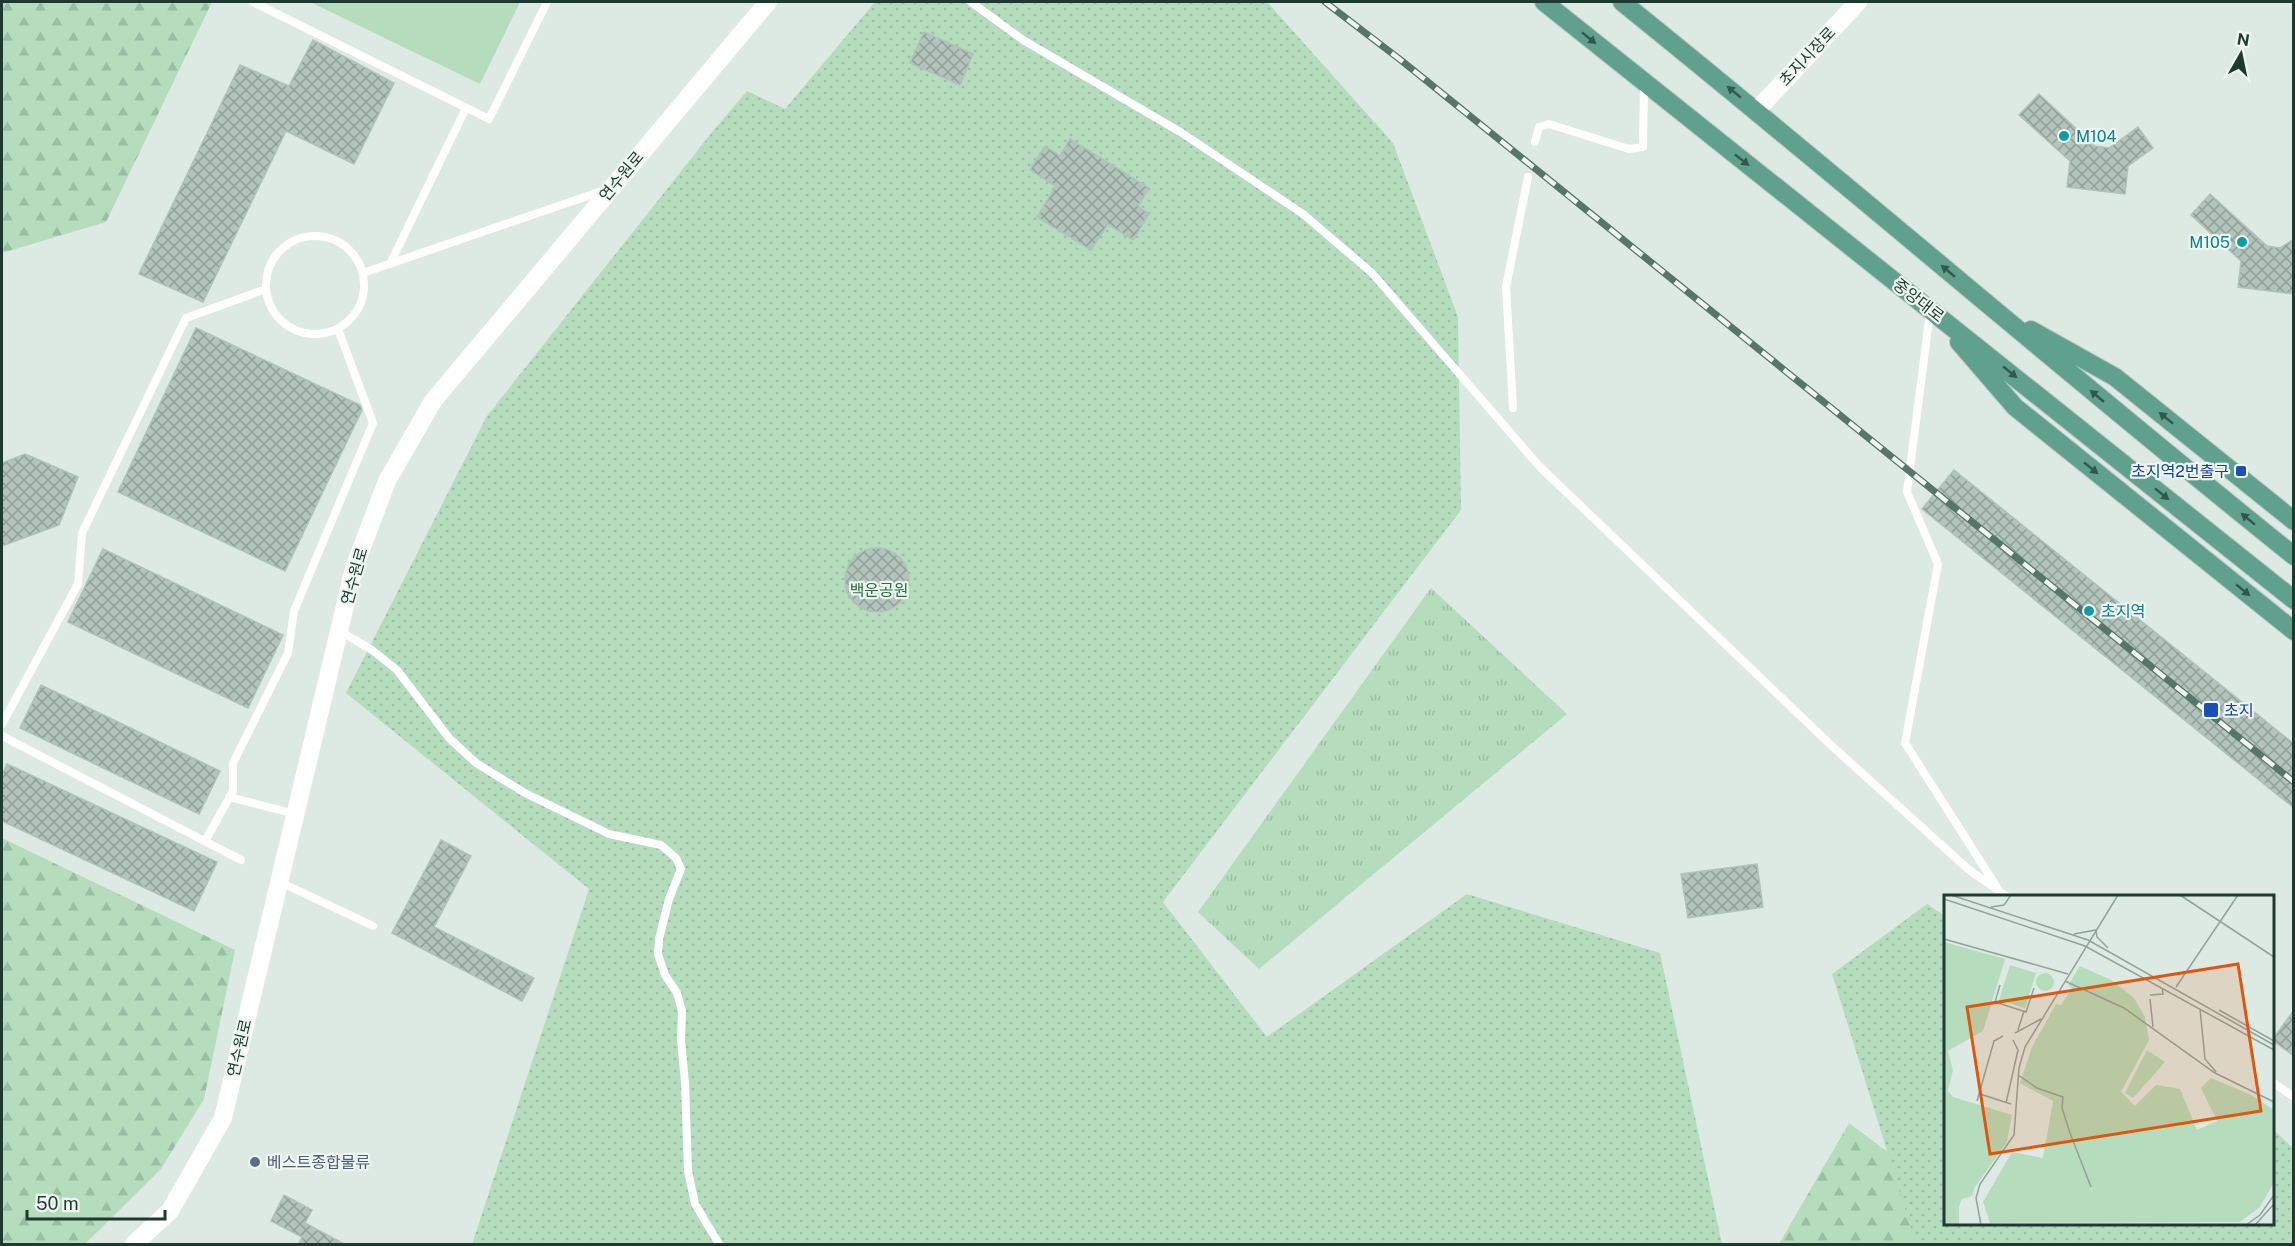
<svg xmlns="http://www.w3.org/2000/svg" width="2295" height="1246" font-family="'Public Sans','Noto Sans KR',sans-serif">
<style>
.grass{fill:url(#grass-tufts)}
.forest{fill:url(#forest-firs)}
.park{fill:url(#park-dots)}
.pitch{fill:#b4dcbd}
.building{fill:url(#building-cross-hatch);stroke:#afc3ba;stroke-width:1.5}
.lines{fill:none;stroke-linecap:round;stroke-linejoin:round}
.primary-casing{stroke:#bcc4c1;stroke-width:20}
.service{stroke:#fff;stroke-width:8}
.tertiary{stroke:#fff;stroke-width:18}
.primary{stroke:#5fa18c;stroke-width:18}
.rail-casing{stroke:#58756c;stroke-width:7}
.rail{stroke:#edf6f1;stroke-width:4.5;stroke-dasharray:14;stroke-linecap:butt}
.oneway{fill:#32584c}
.culture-dot{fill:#0f9aa8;stroke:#edf6f1;stroke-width:2}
.transit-dot{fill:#1a4fb4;stroke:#edf6f1;stroke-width:2}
.service-dot{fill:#5c6f8a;stroke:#edf6f1;stroke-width:2}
.labels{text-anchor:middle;stroke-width:4.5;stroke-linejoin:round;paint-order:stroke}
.street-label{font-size:16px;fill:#1e3930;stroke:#edf6f1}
.culture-label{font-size:16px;fill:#0d838f;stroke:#edf6f1;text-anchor:start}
.transit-label{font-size:16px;fill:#164399;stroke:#edf6f1;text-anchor:end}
.park-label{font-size:16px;fill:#277140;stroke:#edf6f1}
.service-label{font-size:16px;fill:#4e5e75;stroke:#edf6f1;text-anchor:start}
.inset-road{fill:none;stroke:#91a39b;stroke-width:1.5}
.view{fill:#de570e;fill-opacity:0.15;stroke:#de570e;stroke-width:3}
.inset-edge{fill:none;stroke:#1e3930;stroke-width:3}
</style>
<defs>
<pattern id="grass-tufts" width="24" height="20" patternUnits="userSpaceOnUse" patternTransform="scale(1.5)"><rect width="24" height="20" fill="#b4dcbd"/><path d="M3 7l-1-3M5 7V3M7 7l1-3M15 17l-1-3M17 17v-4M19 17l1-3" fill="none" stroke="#9abea3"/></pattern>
<pattern id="forest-firs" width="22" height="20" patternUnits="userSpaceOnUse" patternTransform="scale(1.5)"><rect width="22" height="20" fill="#b4dcbd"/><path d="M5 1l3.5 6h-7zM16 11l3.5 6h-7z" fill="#9abea3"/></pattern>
<pattern id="park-dots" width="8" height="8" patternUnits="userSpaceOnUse" patternTransform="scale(1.5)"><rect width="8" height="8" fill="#b4dcbd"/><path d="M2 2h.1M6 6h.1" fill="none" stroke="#9abea3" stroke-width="1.8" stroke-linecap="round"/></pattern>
<pattern id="building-cross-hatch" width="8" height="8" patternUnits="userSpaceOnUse" patternTransform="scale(1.5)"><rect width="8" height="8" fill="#b2c4bc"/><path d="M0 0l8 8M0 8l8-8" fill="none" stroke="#90a099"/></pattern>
</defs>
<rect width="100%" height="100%" fill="#ddeae3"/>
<!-- grass -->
<path class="grass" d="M1431,588L1567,714L1259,969L1198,912Z"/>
<!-- forest -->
<path class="forest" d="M2,2H212L106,222L2,253Z
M2,838L235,950L204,1099L161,1169L85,1244H2Z
M1849,1123L1945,1195L1946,1224L2003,1244H1779Z"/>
<!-- park -->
<path class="park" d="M875,2H1267L1393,143L1458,317L1461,510L1163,902L1267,1037L1467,894L1660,953L1722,1244H472L589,889L346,693L487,416L713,131L747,91L785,109Z
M1927,904L1945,916L1946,1224H2272L2273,1129L2293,1148V1244H1916L1832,974Z"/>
<!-- pitch -->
<path class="pitch" d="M310,2H520L480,84Z"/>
<!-- building -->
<path class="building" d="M924,32L973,54L960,85L910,63Z
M313,40L394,83L354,164L286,131L203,302L139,274L240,65L289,86Z
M2039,94L2095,146L2109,148L2138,127L2153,148L2128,166L2125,194L2067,187L2070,161L2019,115Z
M1070,139L1149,188L1138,206L1149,214L1133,240L1108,224L1091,250L1037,217L1056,186L1030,170L1045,146L1060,156Z
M2210,194L2267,246L2280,248L2294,239V294L2238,287L2241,261L2191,215Z
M196,328L360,405L362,410L285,571L118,492Z
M25,454L78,477L59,525L2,546V463Z
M1954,470L2294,744V808L1922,509Z
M845 580a32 32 0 1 1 64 0a32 32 0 1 1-64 0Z
M103,549L283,635L248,708L68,622Z
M41,685L220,771L199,814L20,728Z
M7,764L217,862L194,911L2,821V775Z
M441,840L471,856L434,927L534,978L522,1001L392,933Z
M1757,864L1763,907L1688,918L1681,874Z
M2294,1010V1056L2272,1040Z
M284,1195L312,1210L305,1223L346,1245H298L302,1237L271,1221Z"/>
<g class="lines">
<!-- primary casing -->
<g class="primary-casing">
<path id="primary" d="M1544,2L2294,600
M1622,2C1848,184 2067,374 2294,556
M2031,330L2115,377L2294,521
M1959,342L2015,407L2294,631"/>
</g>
<!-- service -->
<path class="service" d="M253,2L489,119L547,2
M971,2L1023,40L1182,133L1303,214L1372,273L1540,467L1833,747L1968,869L2006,896
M1535,142L1539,127L1549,124L1629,149L1643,147L1644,84
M266 285a49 49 0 1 1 98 0a49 49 0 1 1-98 0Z
M390,264L466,108
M363,273L605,190
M1930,312L1907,492L1938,564L1905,743L1998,889
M1513,408L1506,287L1528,177
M340,631L372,650L397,670L449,738L476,763L525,793L609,834L661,845L676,858L681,869L669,899L659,939L658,954L665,975L677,993L682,1011L681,1040L685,1083L688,1171L695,1204L719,1244
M2,724L78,584L82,533L186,318L266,289
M2,736L241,860
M229,797L295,814
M205,841L233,791V763L288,653L294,611L373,423L338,329
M280,882L373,926
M2272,1082L2294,1097"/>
<!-- tertiary -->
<path class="tertiary" d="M1757,110L1858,2
M134,1244L170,1211L223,1118L354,568L387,481L433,401L768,2"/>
<!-- primary -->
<use href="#primary" class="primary"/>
<!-- rail casing -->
<g class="rail-casing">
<path id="rail" d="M1325,2L1402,61L2294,782"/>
</g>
<!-- rail -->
<use href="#rail" class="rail"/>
</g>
<!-- one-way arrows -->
<defs><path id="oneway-solid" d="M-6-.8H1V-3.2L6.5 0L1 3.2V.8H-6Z" transform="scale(1.5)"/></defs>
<g class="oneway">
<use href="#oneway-solid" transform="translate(1589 38) rotate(39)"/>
<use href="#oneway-solid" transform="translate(1734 92) rotate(-141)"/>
<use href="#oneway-solid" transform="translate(1742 160) rotate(38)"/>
<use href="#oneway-solid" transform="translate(1948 271) rotate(-140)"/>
<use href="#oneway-solid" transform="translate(2010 372) rotate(39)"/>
<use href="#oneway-solid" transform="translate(2097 396) rotate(-140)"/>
<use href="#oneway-solid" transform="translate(2166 418) rotate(-141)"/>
<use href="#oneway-solid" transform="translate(2091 468) rotate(39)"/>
<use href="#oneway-solid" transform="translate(2162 494) rotate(39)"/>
<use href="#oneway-solid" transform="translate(2248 519) rotate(-141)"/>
<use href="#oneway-solid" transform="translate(2243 590) rotate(39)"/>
</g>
<!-- markers -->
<g class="culture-dot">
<circle cx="2064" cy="136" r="6"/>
<circle cx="2242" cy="242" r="6"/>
<circle cx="2089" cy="611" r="6"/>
</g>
<g class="transit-dot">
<rect x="2235" y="465" width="12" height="12" rx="3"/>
<rect x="2203" y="702" width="16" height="16" rx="3"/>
</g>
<circle class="service-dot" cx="255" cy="1162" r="6"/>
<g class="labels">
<!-- street labels -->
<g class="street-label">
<text transform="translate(1807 56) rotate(-47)" y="6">초지시장로</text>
<text transform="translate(621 176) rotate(-50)" y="6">연수원로</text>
<text transform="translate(1919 300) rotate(38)" y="6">중앙대로</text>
<text transform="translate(354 576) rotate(-74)" y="6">연수원로</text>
<text transform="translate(239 1048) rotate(-77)" y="6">연수원로</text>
</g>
<!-- culture labels -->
<g class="culture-label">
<text x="2076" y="142">M104</text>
<text x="2230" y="248" text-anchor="end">M105</text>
<text x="2101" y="617">초지역</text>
</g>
<!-- transit labels -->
<g class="transit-label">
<text x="2229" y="477">초지역2번출구</text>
<text x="2224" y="716" text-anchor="start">초지</text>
</g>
<!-- park labels -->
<g class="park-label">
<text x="879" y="596">백운공원</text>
</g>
<!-- service labels -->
<g class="service-label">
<text x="267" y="1168">베스트종합물류</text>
</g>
</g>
<!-- overview -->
<g transform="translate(1944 895)">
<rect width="330" height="330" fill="#ddeae3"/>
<path d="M203,155L221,167L189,203L181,198Z" fill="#b4dcbd"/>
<path d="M0,47L61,64L39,136L4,156L9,175L4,196L9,202L68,220L63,247L31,292L28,301L18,304L15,311V330H0Z" fill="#b4dcbd"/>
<path d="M136,71L167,85L190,103L201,122L205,145L177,197L191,211L212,190L236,194L253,235L273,226L257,193L267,183L307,200L330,215V287L316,312L296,327L46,328L39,307L68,257L99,263L109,206L76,188L88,152L112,109L117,110L128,93L124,90Z" fill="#b4dcbd"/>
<path d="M66,70L92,78L81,113L55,105ZM92 87a9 9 0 1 1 18 0a9 9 0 1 1-18 0Z" fill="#b4dcbd"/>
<path class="inset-road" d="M7,0L144,45L330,150M236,0L330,62M0,4L141,51L330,155M47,12L60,10L67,0M130,39L152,35L153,42L164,53M0,44L124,79M121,86L180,113L271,178L330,207M56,90L51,107L82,117L90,93M232,92L294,0M206,100L219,99L218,93M206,104L209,132M256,114L261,164L272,177M275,115L330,146M74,135L80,116M71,138L97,124M74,180L93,193L119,202L118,213L126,238L147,292M36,199L67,209M33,206L50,146L59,141M62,208L74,155L69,145M37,330L32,303L36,289L70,240L75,173L81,152L174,0M302,330L316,320L330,300M311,330L330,309"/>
<path class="view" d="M294,69L317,216L46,259L23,112Z"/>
<rect width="330" height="330" class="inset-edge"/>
</g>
<!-- border -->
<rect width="2295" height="1246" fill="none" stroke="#1e3930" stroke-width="6"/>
<!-- north arrow -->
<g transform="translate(2241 54) rotate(9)" stroke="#edf6f1" stroke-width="4.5" paint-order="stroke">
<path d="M0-4.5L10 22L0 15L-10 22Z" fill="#1e3930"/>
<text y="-9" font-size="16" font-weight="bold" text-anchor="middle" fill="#1e3930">N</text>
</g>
<!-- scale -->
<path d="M27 1210v9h138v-9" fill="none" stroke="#1e3930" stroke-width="3"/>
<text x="36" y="1210" font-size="18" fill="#1e3930" stroke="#edf6f1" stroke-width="4.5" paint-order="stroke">50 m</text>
</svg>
